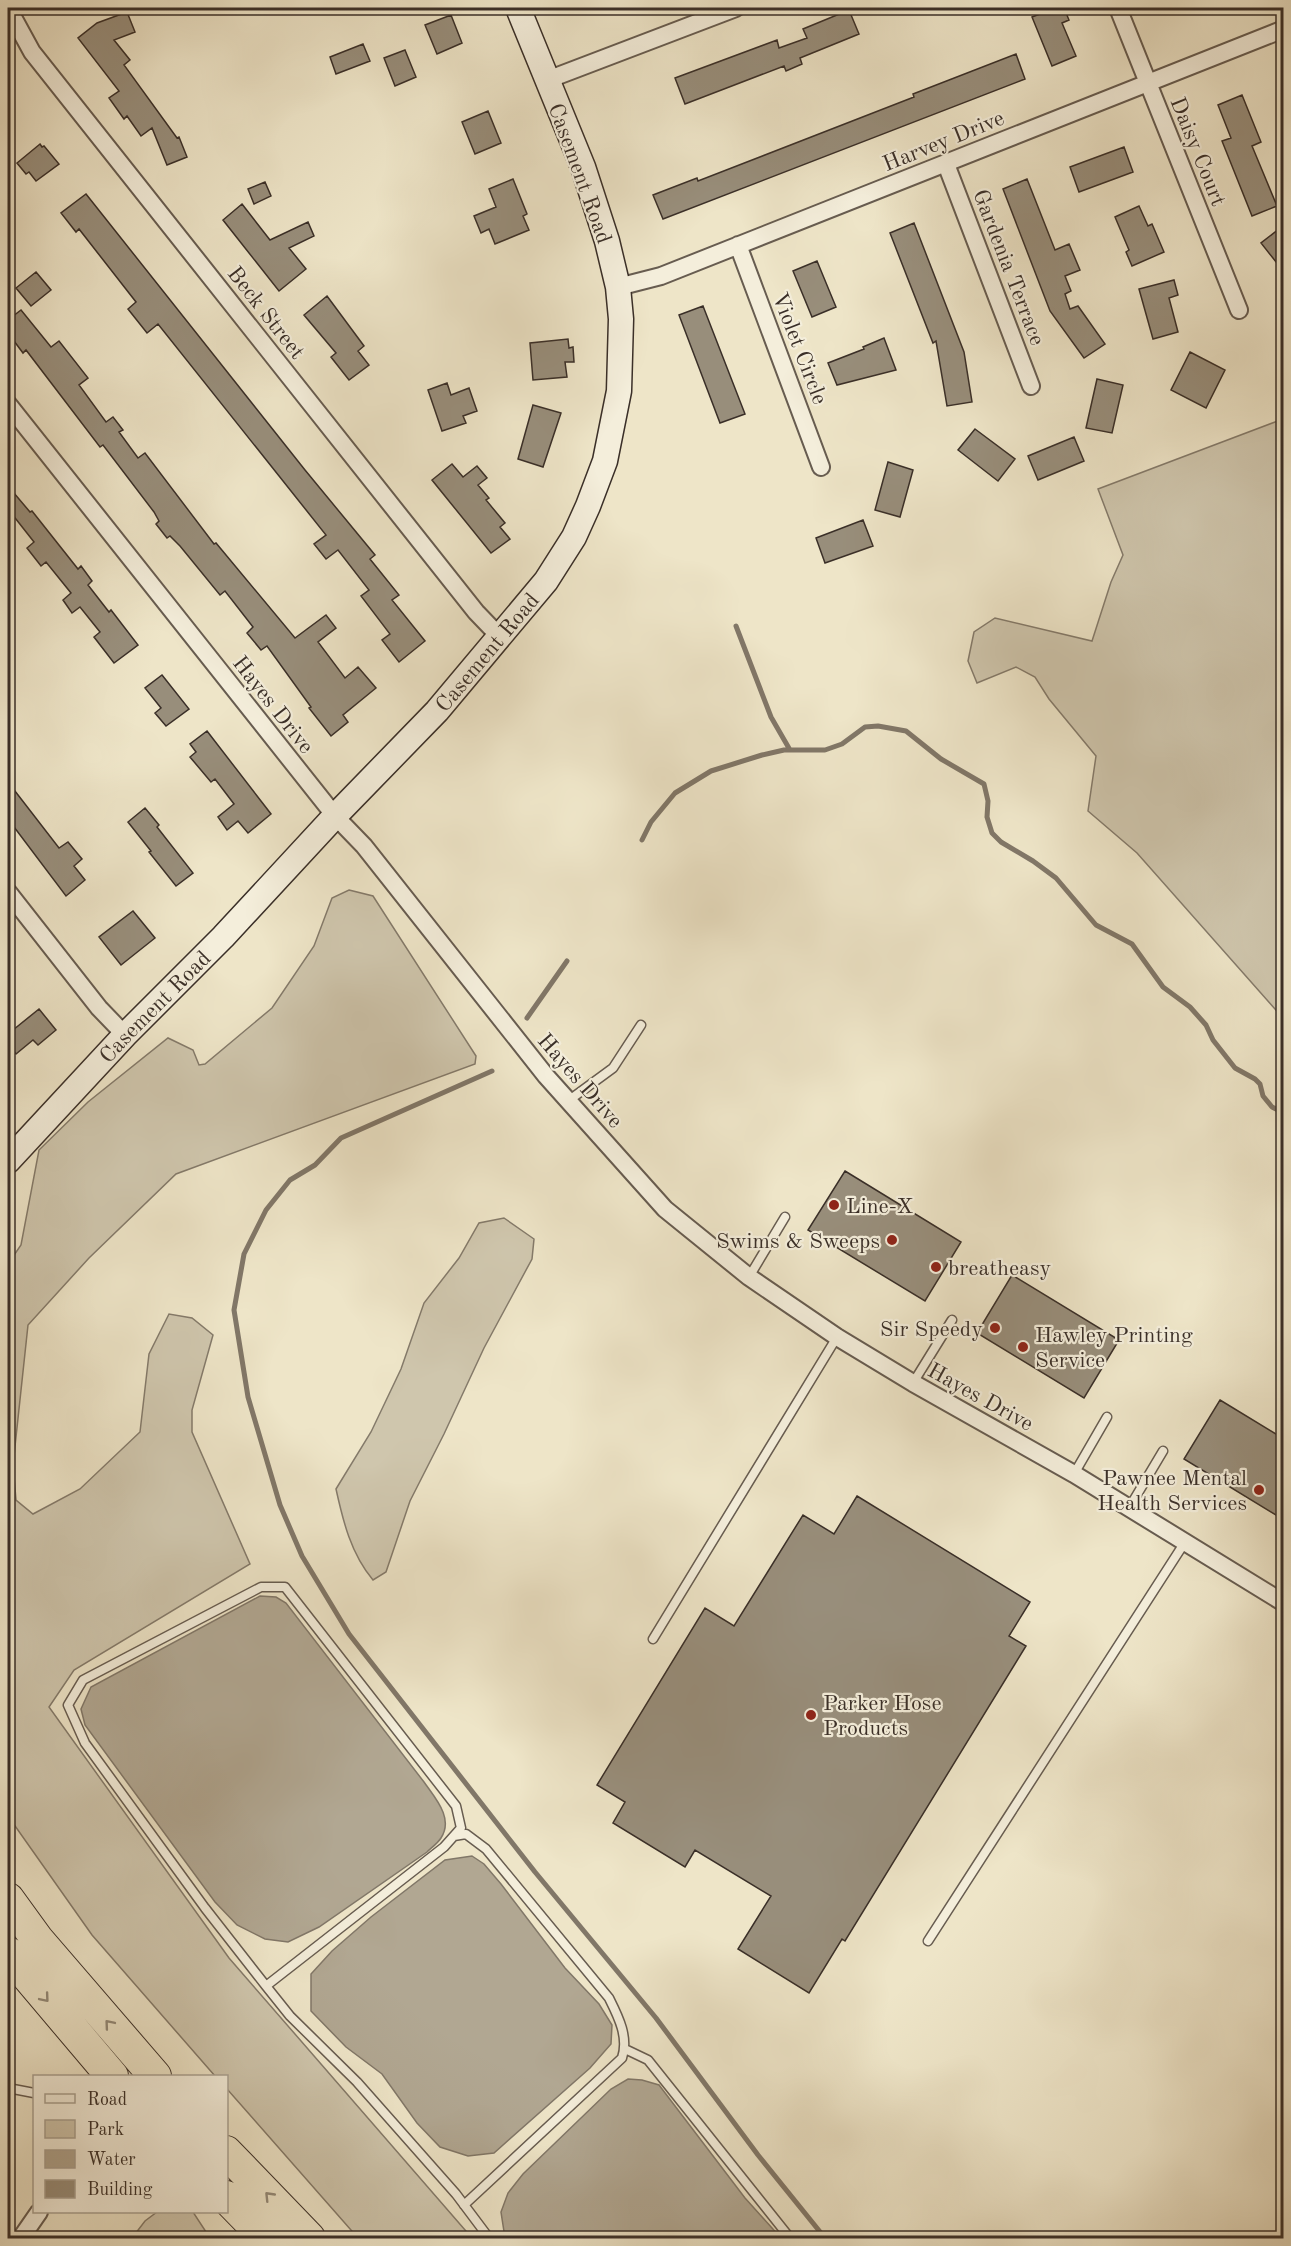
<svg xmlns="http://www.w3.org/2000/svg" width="1291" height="2246" font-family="'Old Standard TT',serif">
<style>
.green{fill:#cfc6ad;stroke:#847a6a;stroke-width:1.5}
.water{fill:#b1a792;stroke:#817768;stroke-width:1.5}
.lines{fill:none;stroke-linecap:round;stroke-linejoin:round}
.stream{stroke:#817768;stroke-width:5}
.building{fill:#988e7b;stroke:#3a2f28;stroke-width:1.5}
.lane-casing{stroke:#675c50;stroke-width:11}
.street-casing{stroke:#675c50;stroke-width:20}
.secondary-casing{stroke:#3a2f28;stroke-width:27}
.highway-casing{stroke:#3a2f28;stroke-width:34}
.lane{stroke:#f4eedb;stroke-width:8}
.street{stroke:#f4eedb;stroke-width:16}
.secondary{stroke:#f4eedb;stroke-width:24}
.highway{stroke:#eee5c8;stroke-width:32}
.oneway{stroke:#948a78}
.poi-dot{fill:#8f2418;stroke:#f4eedb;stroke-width:2}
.labels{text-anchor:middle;stroke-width:4.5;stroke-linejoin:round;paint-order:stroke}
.street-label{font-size:22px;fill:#3a2f28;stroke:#f4eedb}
.poi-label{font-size:22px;fill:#3a2f28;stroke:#f4eedb;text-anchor:start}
</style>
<rect width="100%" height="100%" fill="#eee5c8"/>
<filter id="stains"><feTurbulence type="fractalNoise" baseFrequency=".00333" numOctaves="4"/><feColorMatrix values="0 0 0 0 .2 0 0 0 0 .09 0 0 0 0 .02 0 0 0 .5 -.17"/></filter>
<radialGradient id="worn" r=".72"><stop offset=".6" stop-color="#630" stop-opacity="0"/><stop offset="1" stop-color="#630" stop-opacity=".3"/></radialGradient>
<!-- green -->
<path class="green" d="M1283,419V1018L1137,853L1088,811L1096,756L1049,699L1035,677L1016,667L977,683L968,661L974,632L995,618L1092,641L1111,582L1123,555L1098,489Z
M349,890L373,896L476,1056L475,1064L176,1174L89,1258L28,1325L13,1465L16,1500L33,1514L80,1489L140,1432L149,1354L169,1314L192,1318L213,1335L192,1410V1432L250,1564L74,1670L49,1707L229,1958L472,2238H358L227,2089L226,2076H215L92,1935L8,1816V1264L21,1245L39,1150L88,1102L168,1038L193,1050L199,1065L205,1064L272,1008L314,946L332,898Z
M504,1218L534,1239L532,1259L484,1348L444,1434L410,1501L386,1572L373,1580C351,1554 343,1521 336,1489L371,1432L401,1369L424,1303L459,1258L479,1223Z
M157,2212H193L210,2238H132L145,2221Z"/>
<!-- water -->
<path class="water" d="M260,1596L276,1597L286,1603L424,1782C435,1798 454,1818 441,1838C438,1843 431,1848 427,1852L319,1927L288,1942L265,1939L237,1925L215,1902L85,1725L81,1709L91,1687Z
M472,1856L484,1864L501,1884L565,1968L599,2004L612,2025L611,2044L590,2068L494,2153L468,2156L440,2147L417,2123L382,2074L346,2047L311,2011V1974L332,1951L371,1917L445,1860Z
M628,2079L642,2080L659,2085L745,2198L781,2238H505L501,2212L508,2193L523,2174L611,2089Z"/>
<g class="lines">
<!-- stream -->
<path class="stream" d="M736,626L771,717L790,750
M642,840L651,822L675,793L711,771L762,755L784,750H825L842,744L865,727L878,726L906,731L941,759L984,784L988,801L987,817L992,833L1001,842L1033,861L1056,878L1096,925L1132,944L1163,987L1190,1007L1206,1025L1213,1040L1235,1068L1255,1079L1260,1084L1263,1096L1272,1107L1284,1113
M527,1018L567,961
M492,1071L341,1138L315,1165L290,1180L266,1210L244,1254L234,1310L248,1397L280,1505L302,1556L349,1634L535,1872L656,2018L758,2155L825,2238"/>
</g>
<!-- building -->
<path class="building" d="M1056,8H1064L1069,20L1062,23L1076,56L1052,66L1032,17Z
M849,10L859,34L800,58L802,64L786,71L784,66L685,104L675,78L777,40L779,48L807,38L803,29Z
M127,12L135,32L114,40L130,60L124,65L177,138L179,137L187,157L167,165L152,128L141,136L127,116L124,119L109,98L119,91L78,38L97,23Z
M451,15L462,43L437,54L425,25Z
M363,44L370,61L336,74L330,57Z
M405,50L416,77L395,86L384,58Z
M1016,54L1025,79L663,219L653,195L697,178L698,181L914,97L913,94Z
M1242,95L1261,142L1252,146L1277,206L1252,216L1222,141L1231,138L1218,105Z
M488,111L501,143L475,154L462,122Z
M40,144L42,147L44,146L59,164L36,181L29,172L26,174L17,163Z
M1124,147L1133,172L1079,192L1070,167Z
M513,179L527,214L523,216L529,230L495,244L489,229L481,233L474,216L496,207L489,189Z
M1027,179L1055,250L1069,244L1080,270L1065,276L1071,291L1065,294L1070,309L1078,306L1105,344L1084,358L1050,311L1003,189Z
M265,182L271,196L254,204L248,189Z
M86,194L305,470L375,555L370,559L399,595L392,600L425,641L399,662L382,640L390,634L361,596L369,590L338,550L326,559L314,544L326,535L158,324L147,333L128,309L136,302L79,229L76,232L61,213Z
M242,204L270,240L308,222L314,236L289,248L306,269L279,291L223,220Z
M1139,206L1148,226L1152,224L1164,252L1132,266L1126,252L1129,250L1115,217Z
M914,223L964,352L972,402L947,406L936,341L933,343L890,233Z
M1284,225V272L1261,243Z
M817,261L836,307L812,317L793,271Z
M36,272L51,290L31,306L16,288Z
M1174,280L1178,295L1169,298L1178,332L1153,339L1139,289Z
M327,296L364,346L358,351L369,365L349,380L331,357L336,353L304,315Z
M703,306L745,414L720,423L679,315Z
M21,310L51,347L59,341L88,378L79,385L106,422L113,417L123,430L119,432L138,458L145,453L214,544L216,543L295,638L326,615L336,628L318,642L345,678L358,667L376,688L343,715L348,722L331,736L309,708L311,707L267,646L261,650L247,633L253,627L225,591L220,595L180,546L170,536L167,538L156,524L159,521L154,512L103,445L100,447L26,350L23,353L8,333V320Z
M884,338L896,370L837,385L828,363L864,349L863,347Z
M568,339L569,348L573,347L574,362H565L567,377L533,380L530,343Z
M1190,352L1225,370L1206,408L1171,390Z
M1097,379L1123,385L1112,433L1086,428Z
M447,383L451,395L469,388L477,411L463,416L466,423L442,431L428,390Z
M533,405L561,413L543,467L518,459Z
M975,429L1015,459L998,481L958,450Z
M1074,437L1084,461L1038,480L1028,456Z
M888,462L913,470L900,517L875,510Z
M452,464L463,477L477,466L487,478L478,485L489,498L486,500L505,523L500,527L510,539L491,553L432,480Z
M8,486L30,512L32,511L78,569L81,566L92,581L88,585L109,612L111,610L138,645L114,663L94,637L100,632L80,607L72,613L63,600L71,593L46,562L41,566L27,548L34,542L8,509Z
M863,520L873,546L825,563L816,538Z
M162,675L189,709L166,726L155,713L161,708L145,688Z
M207,731L271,814L248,833L238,821L227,830L218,817L234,804L215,779L211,782L190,757L196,752L190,744Z
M8,782L59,848L68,842L82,859L74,866L85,880L66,896L8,819Z
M145,808L159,825L157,827L193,873L176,886L149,852L151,851L128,822Z
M133,911L155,938L121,965L99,937Z
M39,1009L56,1030L38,1045L33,1040L16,1054L8,1044V1034Z
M845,1171L961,1242L925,1301L808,1230Z
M1012,1275L1119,1340L1084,1398L977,1333Z
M1220,1400L1284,1439V1520L1184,1459Z
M857,1496L1030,1602L1009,1636L1026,1646L845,1941L842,1939L809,1993L738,1949L771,1896L695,1850L685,1867L613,1823L625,1802L597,1785L705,1608L734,1626L803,1515L834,1534Z"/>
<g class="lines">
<!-- lane casing -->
<g class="lane-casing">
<path id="lane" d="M568,1101L613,1068L641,1025
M749,1277L785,1217
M913,1383L952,1320
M1074,1474L1107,1417
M1129,1508L1163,1451
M653,1639L837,1337
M454,1836L466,1834L486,1849L609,1998C618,2016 629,2037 622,2058L464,2205
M928,1941L1185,1542
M266,1986L444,1847L461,1828L456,1806L285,1587H261L83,1680L68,1705L85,1743L205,1908L266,1986L290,2016L357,2082L456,2194L489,2238
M625,2049L648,2060L790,2238
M8,2088L34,2093"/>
</g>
<!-- street casing -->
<g class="street-casing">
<path id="street" d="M8,8L32,52L476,612L500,637
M1118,8L1239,310
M547,80L736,8
M946,164L1031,386
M738,245L821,467
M618,287L661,276L1284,29
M8,404L335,816L364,846L546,1076L665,1209L749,1277L837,1337L913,1383L1074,1474L1284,1603
M8,892L99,1008L125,1035
M21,2238L39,2212"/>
</g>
<!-- secondary casing -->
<g class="secondary-casing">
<g id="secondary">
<path id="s1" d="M8,1161L125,1035L223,937L335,816L437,711L546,581L574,537L588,506L605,461L619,391L621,319L618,287L607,241L583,167L518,8"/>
</g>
</g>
<!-- highway casing -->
<g class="highway-casing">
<path id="highway" d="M8,1899L37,1939L155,2076
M8,1953L112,2076
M226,2152L309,2238
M226,2197L266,2238"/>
</g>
<!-- lane -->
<use href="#lane" class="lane"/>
<!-- street -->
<use href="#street" class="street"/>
<!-- secondary -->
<use href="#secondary" class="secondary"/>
<!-- highway -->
<use href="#highway" class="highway"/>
</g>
<!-- one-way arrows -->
<defs><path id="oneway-chevron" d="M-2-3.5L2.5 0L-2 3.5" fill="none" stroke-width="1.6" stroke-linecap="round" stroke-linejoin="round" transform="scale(1.5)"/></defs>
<g class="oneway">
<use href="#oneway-chevron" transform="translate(45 1998) rotate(50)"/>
<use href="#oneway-chevron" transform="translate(109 2024) rotate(-130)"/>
<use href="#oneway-chevron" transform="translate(269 2196) rotate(-134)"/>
</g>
<!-- markers -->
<g class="poi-dot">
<circle cx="834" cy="1205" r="6"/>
<circle cx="892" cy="1240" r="6"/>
<circle cx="936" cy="1267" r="6"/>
<circle cx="995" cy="1328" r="6"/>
<circle cx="1023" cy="1347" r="6"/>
<circle cx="1259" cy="1490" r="6"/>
<circle cx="811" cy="1715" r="6"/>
</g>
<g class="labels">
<!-- street labels -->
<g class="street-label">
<text transform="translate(943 140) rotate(-22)" y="8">Harvey Drive</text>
<text transform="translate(1199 151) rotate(68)" y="8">Daisy Court</text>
<text transform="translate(581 173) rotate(70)" y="8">Casement Road</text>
<text transform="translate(1010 267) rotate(69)" y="8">Gardenia Terrace</text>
<text transform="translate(267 312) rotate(52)" y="8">Beck Street</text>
<text transform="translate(801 348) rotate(69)" y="8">Violet Circle</text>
<text dy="8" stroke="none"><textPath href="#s1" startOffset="699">Casement Road</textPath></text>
<text transform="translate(274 704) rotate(52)" y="8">Hayes Drive</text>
<text dy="8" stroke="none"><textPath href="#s1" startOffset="213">Casement Road</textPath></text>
<text transform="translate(581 1080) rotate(49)" y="8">Hayes Drive</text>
<text transform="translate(981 1396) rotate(29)" y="8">Hayes Drive</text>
</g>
<!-- poi labels -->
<g class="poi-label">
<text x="846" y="1213">Line-X</text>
<text x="880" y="1248" text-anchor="end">Swims &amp; Sweeps</text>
<text x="948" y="1275">breatheasy</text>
<text x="983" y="1336" text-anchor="end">Sir Speedy</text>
<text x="1035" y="1342">Hawley Printing<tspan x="1035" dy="25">Service</tspan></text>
<text x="1247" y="1485" text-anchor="end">Pawnee Mental<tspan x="1247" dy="25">Health Services</tspan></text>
<text x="823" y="1710">Parker Hose<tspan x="823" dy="25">Products</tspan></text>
</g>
</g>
<!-- margin -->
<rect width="1291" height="2246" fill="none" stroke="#eee5c8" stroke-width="30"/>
<rect x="9" y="9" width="1273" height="2228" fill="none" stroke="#3a2f28" stroke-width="3"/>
<rect x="15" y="15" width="1261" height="2216" fill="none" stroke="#3a2f28" stroke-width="1.5"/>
<!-- legend -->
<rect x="33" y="2075" width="195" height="138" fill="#f4eedb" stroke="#aaa293" stroke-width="1.5"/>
<rect x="45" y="2094" width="30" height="9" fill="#f4eedb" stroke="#aaa293" stroke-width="1.5"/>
<text x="87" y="2105" font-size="18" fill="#3a2f28">Road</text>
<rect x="45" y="2120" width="30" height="18" fill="#cfc6ad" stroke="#aaa293" stroke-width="1.5"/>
<text x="87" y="2135" font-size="18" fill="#3a2f28">Park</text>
<rect x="45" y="2150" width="30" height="18" fill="#b1a792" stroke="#aaa293" stroke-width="1.5"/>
<text x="87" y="2165" font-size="18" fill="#3a2f28">Water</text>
<rect x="45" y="2180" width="30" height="18" fill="#988e7b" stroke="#aaa293" stroke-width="1.5"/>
<text x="87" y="2195" font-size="18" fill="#3a2f28">Building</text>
<rect width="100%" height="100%" filter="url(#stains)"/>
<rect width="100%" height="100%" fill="url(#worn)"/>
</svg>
